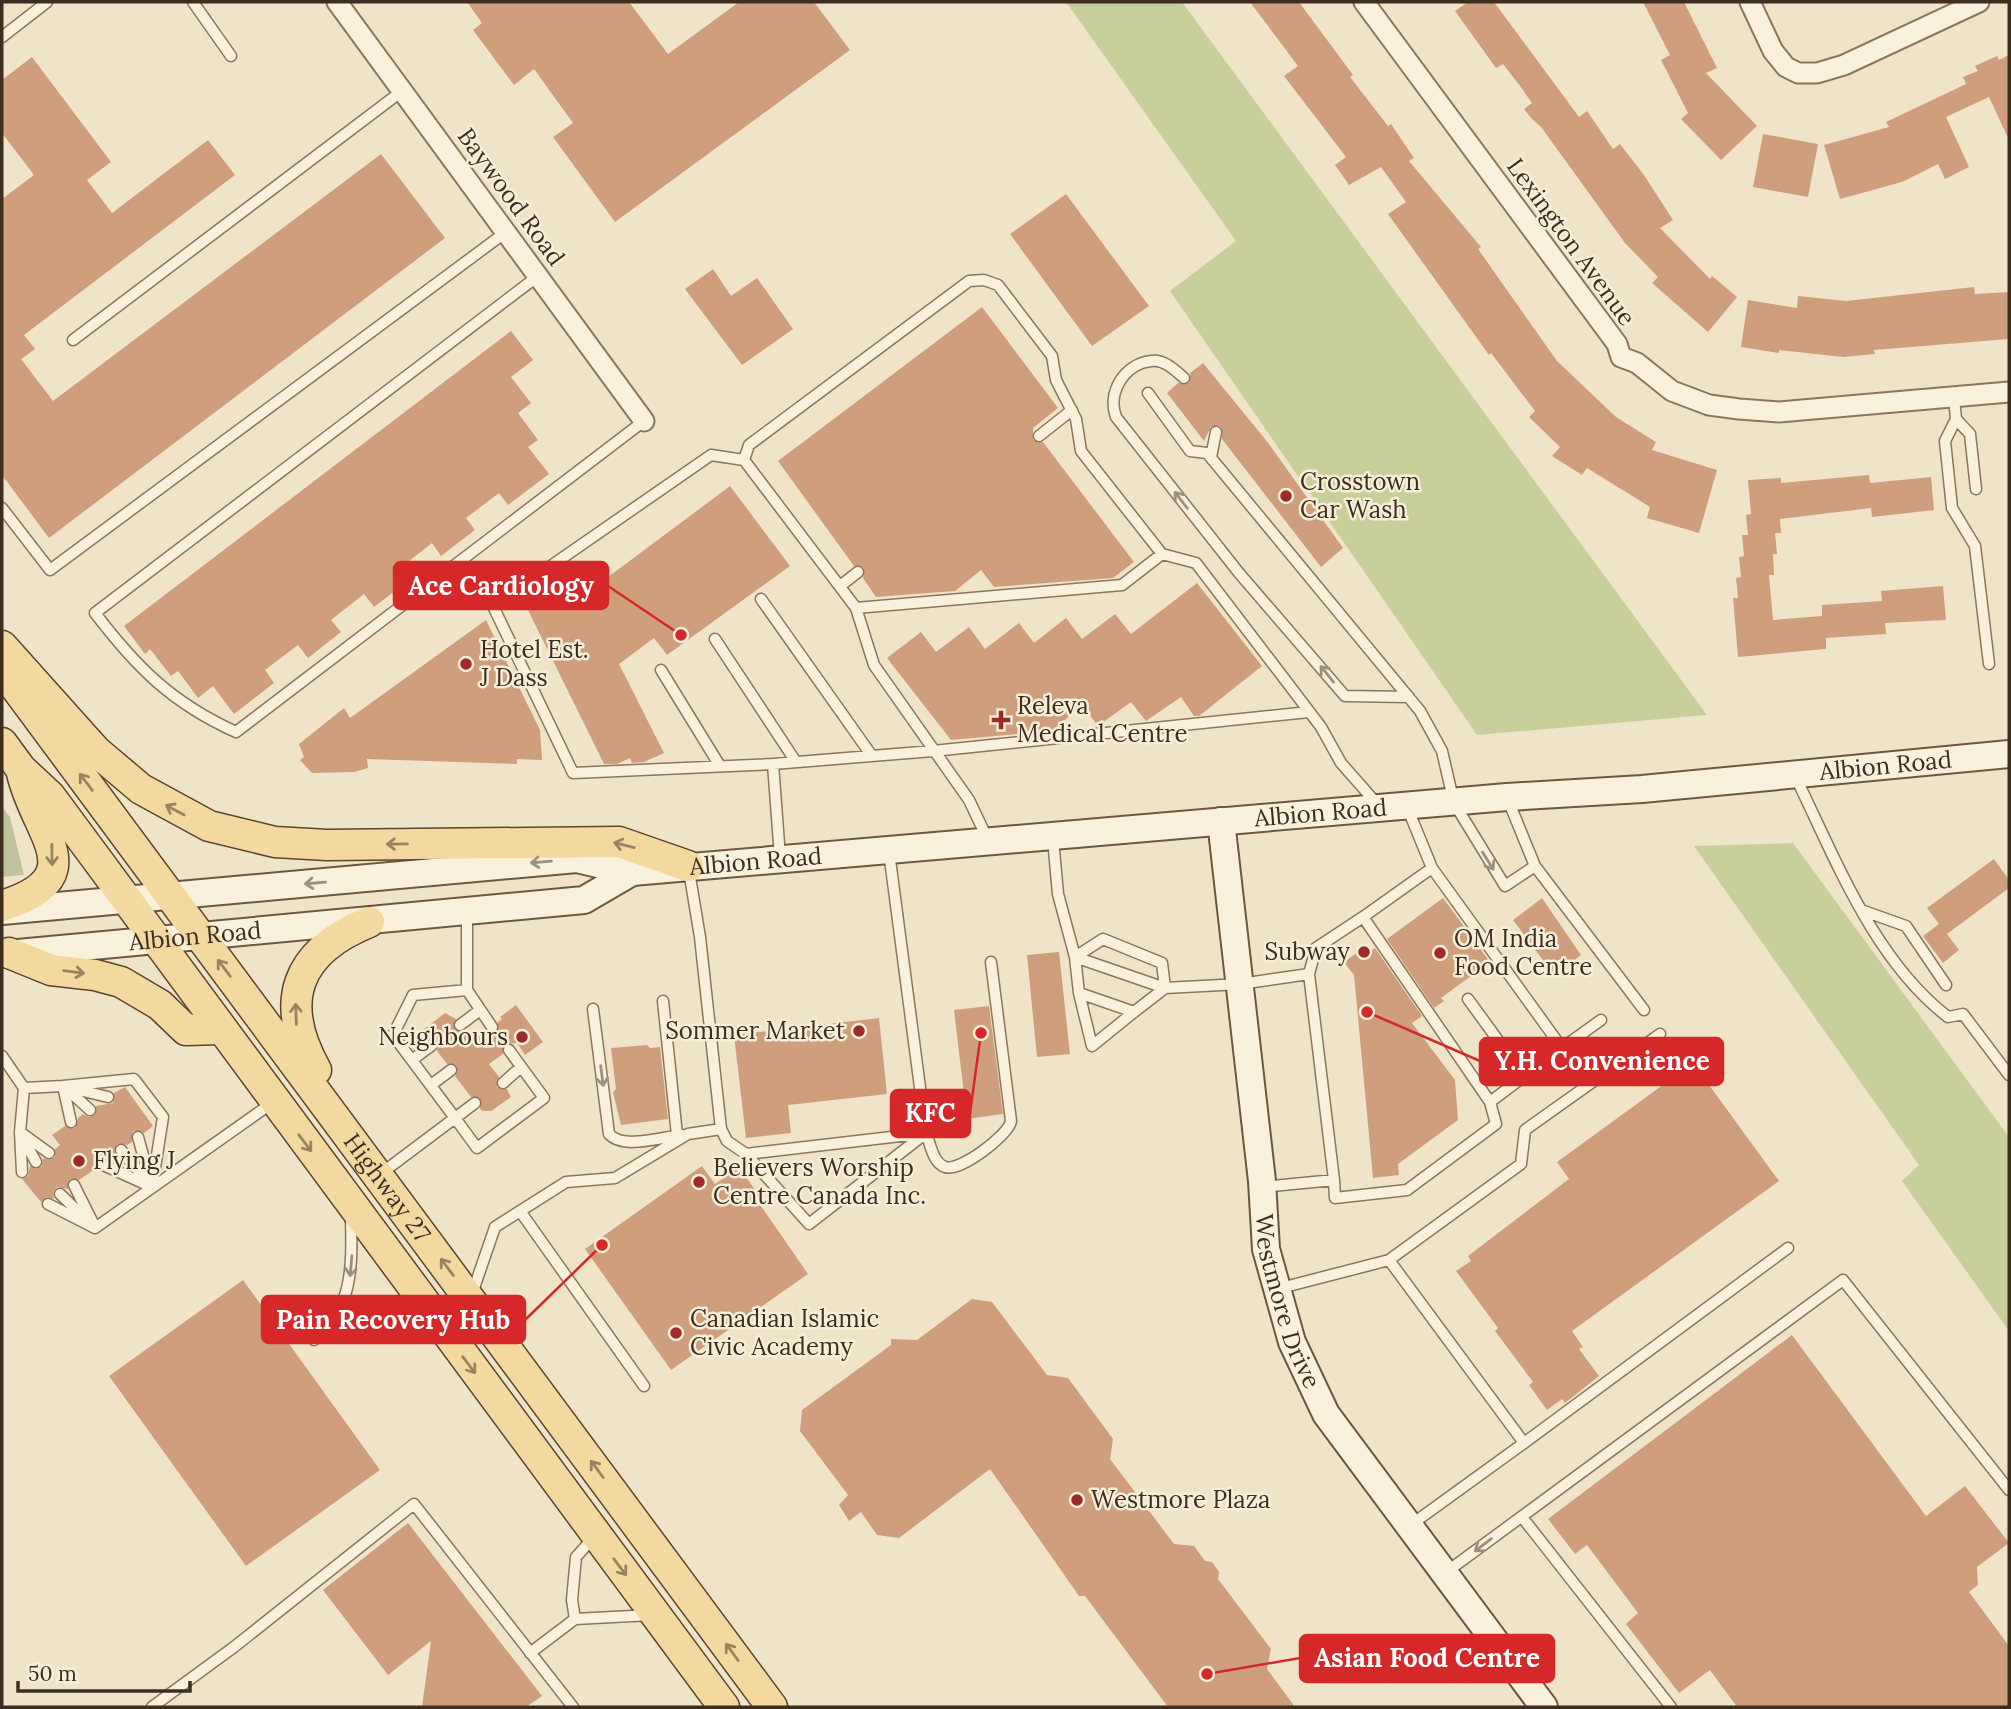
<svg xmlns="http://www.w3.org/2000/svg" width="2011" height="1709" font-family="Lora,serif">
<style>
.green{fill:#c9cf9b}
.cemetery{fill:#bfc49a}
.building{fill:#cf9f7d}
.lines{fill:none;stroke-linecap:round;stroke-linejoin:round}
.lane-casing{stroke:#8d765c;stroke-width:13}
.street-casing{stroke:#8d765c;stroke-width:23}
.secondary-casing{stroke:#6f573f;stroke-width:30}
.primary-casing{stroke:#5b4430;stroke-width:33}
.lane{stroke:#faf1dc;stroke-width:10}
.street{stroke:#faf1dc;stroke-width:19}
.secondary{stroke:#faf1dc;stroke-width:26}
.primary{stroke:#f3d9a0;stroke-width:30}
.oneway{stroke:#9c907e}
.oneway2{stroke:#988460}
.poi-dot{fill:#9e2a2b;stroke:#f7eed8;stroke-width:2.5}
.labels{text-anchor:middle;stroke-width:5;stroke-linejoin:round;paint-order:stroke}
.street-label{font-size:24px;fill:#3d2e20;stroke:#f7eed8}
.poi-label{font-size:24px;fill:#3d2e20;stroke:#f7eed8;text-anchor:start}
.leader{fill:none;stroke:#d62828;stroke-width:2.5}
.callout-dot{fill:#d62828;stroke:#f7eed8;stroke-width:2.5}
.callout{fill:#d62828;stroke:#d62828;stroke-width:2.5}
.callout-label{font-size:26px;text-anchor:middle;font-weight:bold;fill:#fff}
</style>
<rect width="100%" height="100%" fill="#f0e4c8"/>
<!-- green -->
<path class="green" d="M1066,2H1182L1707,715L1477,735L1170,291L1236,241Z
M1793,843L2009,1137V1331L1902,1181L1919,1165L1694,846Z"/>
<!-- cemetery -->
<path class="cemetery" d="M2,807L10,817L24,875L2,877Z"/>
<!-- building -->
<path class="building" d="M467,2H629L668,54L739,2H814L850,50L615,222L553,137L573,123L534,69L514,85L473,30L482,23Z
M1250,2H1299L1353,75L1350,77L1388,126L1391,124L1414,158L1409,161L1481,247L1478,249L1557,361L1616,417L1656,442L1652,450L1717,470L1699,533L1647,518L1650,507L1587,468L1582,475L1552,456L1560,447L1529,417L1535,411L1491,353L1489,355L1388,214L1406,202L1381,167L1349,185L1335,165L1346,157L1284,76L1298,66Z
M1468,2H1494L1579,117L1587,111L1613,149L1620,144L1644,175L1673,220L1660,228L1710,279L1712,276L1737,297L1708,332L1652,283L1658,277L1625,243L1541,127L1531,118L1524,109L1532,103L1520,86L1503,64L1496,68L1455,11Z
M1643,2H1684L1717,68L1706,73L1757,126L1721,160L1681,119L1688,113L1661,60L1670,55Z
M2009,55V140L1989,97L1946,117L1969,167L1945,179L1938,164L1902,182L1840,199L1824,145L1889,127L1886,122L1966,84L1963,77L1978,71L1975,66L1997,56L1999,60Z
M32,57L111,162L87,180L112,213L208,140L235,175L24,335L35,349L21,359L53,401L381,154L445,238L49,538L2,475V199L34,175L2,133V80Z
M1763,134L1818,144L1808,197L1753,187Z
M1066,194L1149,306L1092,346L1010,234Z
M713,269L731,296L757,278L793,329L742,365L685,289Z
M1974,287L1975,294L2009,292V339L1874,350L1875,354L1843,357L1779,350V353L1741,347L1748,300L1797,308L1798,296L1846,301Z
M982,307L1058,408L1033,428V440L1043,442L1134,562L1113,578L994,587L981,570L955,591L876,597L863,578L864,568L854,566L778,461Z
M511,331L533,360L511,377L531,403L518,413L538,440L528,447L549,474L508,505L499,493L466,518L475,530L441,556L432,543L399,569L408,581L374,607L364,594L331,620L341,632L308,658L298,645L265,670L274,683L234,714L213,686L198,698L178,671L171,676L150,649L145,654L124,626Z
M1203,363L1269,444L1343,548L1321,567L1222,439L1221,427H1211L1204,441L1167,393L1178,383H1189L1190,373Z
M1869,475L1870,483L1931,477L1934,510L1872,517L1871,508L1780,519L1781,533H1775L1777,554H1773L1774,575H1769L1773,620L1822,616V605L1882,601L1881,591L1943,586L1946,620L1885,623L1886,634L1826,638V649L1738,657L1733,598H1738L1736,578L1741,577L1739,557L1744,556L1742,535H1748L1746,515L1751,514L1748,480L1781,478V483Z
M730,486L790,566L667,655L654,638L619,664L664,753L644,762L632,763L630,758L617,764H604L526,606L553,586L568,607Z
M1197,583L1262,666L1199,716H1194L1181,697L1146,721L1131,702L1098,726L1082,705L1052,731L951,740L887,658L921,632L936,652L969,627L985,649L1019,623L1034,643L1066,618L1082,639L1115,614L1131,634Z
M486,620L540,730L542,760L517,759V764L367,759L368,768L354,772L312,773L300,760L304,757L299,744L344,708L350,718Z
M1994,859L2009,880V888L1947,934L1959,950L1943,963L1923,936L1939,924L1927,908Z
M1443,898L1490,962L1441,998L1444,1001L1434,1008L1387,939Z
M1542,898L1581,955L1554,975L1513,920Z
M1368,945L1372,950L1375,948L1422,1016L1412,1023L1455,1080L1458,1120L1398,1164L1399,1175L1373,1178L1354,975L1344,962Z
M1059,952L1070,1054L1037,1057L1027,955Z
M516,1005L543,1042L525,1055L517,1043L504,1044L503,1054L489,1064L499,1077L497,1087L507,1089L511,1097L491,1111H483L480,1109V1098L471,1097L455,1076L457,1066L447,1064L437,1051L438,1041L428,1039L423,1030L445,1013L456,1019L455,1030L464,1031L472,1041L486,1031L497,1033L498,1022L502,1019L500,1017Z
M989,1006L1003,1114L967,1119L954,1010Z
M879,1018L887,1094L788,1105L791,1133L746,1138L734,1035Z
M647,1045L650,1048L660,1047L668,1119L621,1125L613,1092L616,1089L611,1048Z
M1693,1063L1779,1181L1572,1331L1583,1347L1579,1349L1599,1376L1565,1403L1562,1399L1547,1410L1529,1385L1533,1382L1495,1331L1498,1328L1456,1271L1471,1261L1468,1256L1569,1179L1557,1162Z
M125,1087L153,1126L144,1133L133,1131L132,1142L127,1145L117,1144L115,1154L108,1159L97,1158L94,1162L95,1169L79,1180L70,1179L68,1189L57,1187L53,1192L54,1199L47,1197L41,1202L22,1179L28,1176L30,1166L37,1169L42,1166L43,1158L49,1160L55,1157V1149L60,1145L52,1135L65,1126L75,1128L78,1118L83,1114L89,1117L95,1115L96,1106L113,1103L114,1093Z
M702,1166L715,1184L739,1167L758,1194L754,1196L808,1274L671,1370L585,1249Z
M243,1280L380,1470L246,1566L109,1376Z
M972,1299L992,1302L1047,1375L1068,1378L1113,1439L1110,1459L1174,1544L1194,1546L1205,1561L1212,1562L1219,1572L1218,1579L1271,1649L1267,1669L1295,1707H1168L1085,1596H1079L990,1469L899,1538L877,1535L861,1512L849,1521L839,1505L848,1495L800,1431L802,1410L891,1345V1339L917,1340Z
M1792,1335L1926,1516L1965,1486L2009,1543L1977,1567L1978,1585L1969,1592L2009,1646V1707H1737L1710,1670L1679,1693L1626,1624L1638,1613L1587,1545L1575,1554L1548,1519Z
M408,1523L542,1696L526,1707H422L431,1641L388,1675L323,1590Z"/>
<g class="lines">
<!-- lane casing -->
<g class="lane-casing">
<path id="lane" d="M193,2L231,56
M2,37L47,2
M538,276L95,613C137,668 172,703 236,732L644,421
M73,340L402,91
M1184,378C1175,370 1164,359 1151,361C1124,364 1107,393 1116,417L1239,573L1345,696L1409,697
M1148,393L1190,451L1207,453L1420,711L1442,751L1454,803L1505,886L1535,866
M1954,398L1956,419L1945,441L1952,508L1975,546L1989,664
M1956,419L1970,434L1976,489
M1039,436L1072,410
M1211,457L1216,432
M744,460L711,455L493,606L573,773L773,764
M2,508L50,570L506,232
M840,586L858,572
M761,599L872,756
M856,608L1122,585L1162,554
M715,639L796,762
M661,670L720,766
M1796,778C1836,860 1874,960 1948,1017L1963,1014L2009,1075
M1508,800L1535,866L1644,1010
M1053,839L1058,894L1075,957L1079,993L1134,1012L1165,988L1240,984L1309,974L1334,1180L1262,1187
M988,840L969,800L874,665L856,608L744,460L749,445L969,281L984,280L998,285L1052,356L1056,380L1076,419L1081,451L1162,554L1196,563L1321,727L1341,763L1378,805
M780,857L773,764L933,751L1309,712
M1432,868L1562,1048L1490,1102
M1861,910L1906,926L1946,985
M1363,917L1432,868L1407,807
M1103,939L1162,963L1165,988L1075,957Z
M1309,974L1316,948L1363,917L1490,1102L1496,1124L1407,1190L1335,1198L1334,1180
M467,990L492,1027
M1079,993L1092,1046L1134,1012
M1468,999L1524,1076
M663,1001L677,1135
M593,1009L609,1134C623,1150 662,1137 682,1135
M460,1025L480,1010
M1562,1048L1601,1020
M2,1056L24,1088L20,1132L22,1172
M412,1060L432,1045
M503,1083L521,1067
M431,1085L451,1070
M63,1086L134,1079L163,1117L152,1187
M24,1088L63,1086L71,1122
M66,1088L90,1110
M71,1088L108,1097
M475,1103L455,1118L477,1148L544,1098L509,1050
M721,1129L727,1141L746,1154L926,1133L889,852
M20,1132L49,1153
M21,1135L36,1162
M138,1137L151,1184
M746,1154L809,1224L926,1133C930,1143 933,1163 945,1167C960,1172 1009,1135 1011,1121L991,962
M101,1164L152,1187L121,1150
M379,1175L455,1118L393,1035L413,995L467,990V914
M74,1185L95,1227
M60,1194L87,1220
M48,1204L95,1228
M520,1211L644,1386
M95,1228L272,1103
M1389,1260L1521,1164L1525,1130L1660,1034
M1277,1289L1389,1260L1524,1443L1412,1524
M472,1294L495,1227L566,1182L615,1178L688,1134L721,1129L700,937L689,871
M334,1324L385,1322L440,1336
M314,1340C354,1308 352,1265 351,1217
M1524,1443L1788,1248
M1522,1517L1671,1707
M593,1538L576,1557L572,1600L575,1619L651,1615
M1445,1573L1843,1280L2009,1490
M530,1653L575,1619
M152,1707L234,1647L414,1504L573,1707"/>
</g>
<!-- street casing -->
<g class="street-casing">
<path id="street" d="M337,2L644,421
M1364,2L1617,344L1621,357L1637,363L1672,391L1709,405L1739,409L1779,412L2009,392
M1750,2L1773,51L1786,67L1798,73H1817L1844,65L1979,2"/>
</g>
<!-- secondary casing -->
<g class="secondary-casing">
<g id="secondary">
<path id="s1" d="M1221,821L1262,1181L1266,1249L1292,1342L1326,1414L1544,1707"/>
<path id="s2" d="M2,911L577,859L632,872L1507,797L1642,789L2009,754"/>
<path id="s3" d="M7,954L584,900L632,872"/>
</g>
</g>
<!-- primary casing -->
<g class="primary-casing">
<g id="primary">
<path d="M2,646L96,751L141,789L209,826L275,842L327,845L619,842L688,866"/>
<path id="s4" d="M2,669L772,1707"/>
<path d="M2,743L21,769L50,796L724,1707"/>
<path d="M2,906C95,876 36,835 22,773"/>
<path d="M9,953L51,970L95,975L121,982L160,1005L186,1030L220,1029"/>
<path d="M316,1070C278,1002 295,952 369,922"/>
</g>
</g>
<!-- lane -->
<use href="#lane" class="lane"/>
<!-- street -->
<use href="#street" class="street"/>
<!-- secondary -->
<use href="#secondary" class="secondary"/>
<!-- primary -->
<use href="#primary" class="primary"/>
</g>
<!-- one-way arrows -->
<defs><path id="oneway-shaft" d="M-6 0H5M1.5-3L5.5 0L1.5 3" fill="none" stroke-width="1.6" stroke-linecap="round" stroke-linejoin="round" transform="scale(1.75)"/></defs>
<g class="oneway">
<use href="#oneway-shaft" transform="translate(1181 500) rotate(-128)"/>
<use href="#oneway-shaft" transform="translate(1327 674) rotate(-129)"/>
<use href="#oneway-shaft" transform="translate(1488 861) rotate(58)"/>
<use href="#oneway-shaft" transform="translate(541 862) rotate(175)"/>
<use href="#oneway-shaft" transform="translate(315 883) rotate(175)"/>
<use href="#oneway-shaft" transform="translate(602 1076) rotate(83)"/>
<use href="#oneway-shaft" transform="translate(351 1266) rotate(95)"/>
<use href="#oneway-shaft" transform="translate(1483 1545) rotate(143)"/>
</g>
<g class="oneway2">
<use href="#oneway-shaft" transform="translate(86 782) rotate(-127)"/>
<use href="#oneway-shaft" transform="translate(175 810) rotate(-152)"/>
<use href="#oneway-shaft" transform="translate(397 844) rotate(179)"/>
<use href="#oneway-shaft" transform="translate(624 845) rotate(-166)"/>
<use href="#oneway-shaft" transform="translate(52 855) rotate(89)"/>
<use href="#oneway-shaft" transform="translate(224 968) rotate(-127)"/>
<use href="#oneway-shaft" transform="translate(74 972) rotate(7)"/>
<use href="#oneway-shaft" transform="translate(296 1014) rotate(-92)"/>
<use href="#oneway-shaft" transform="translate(305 1143) rotate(53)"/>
<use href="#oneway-shaft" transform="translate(447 1267) rotate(-127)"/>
<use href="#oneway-shaft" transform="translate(469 1365) rotate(53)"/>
<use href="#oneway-shaft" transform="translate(597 1469) rotate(-126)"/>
<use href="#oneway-shaft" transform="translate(620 1567) rotate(53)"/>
<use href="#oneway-shaft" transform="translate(732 1652) rotate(-126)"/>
</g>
<!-- markers -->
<g class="poi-dot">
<circle cx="1286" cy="496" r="7"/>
<circle cx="466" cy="664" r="7"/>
<path d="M997.5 709.5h7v7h7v7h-7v7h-7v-7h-7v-7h7z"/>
<circle cx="1364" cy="952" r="7"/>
<circle cx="1440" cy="953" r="7"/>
<circle cx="859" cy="1031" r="7"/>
<circle cx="522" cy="1037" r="7"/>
<circle cx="79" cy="1161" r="7"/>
<circle cx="699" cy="1182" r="7"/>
<circle cx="676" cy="1333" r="7"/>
<circle cx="1077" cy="1500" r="7"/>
</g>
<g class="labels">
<!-- street labels -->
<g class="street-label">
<text transform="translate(511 197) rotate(54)" y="8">Baywood Road</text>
<text transform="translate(1571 242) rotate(54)" y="8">Lexington Avenue</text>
<text dy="8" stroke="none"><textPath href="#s2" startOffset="1892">Albion Road</textPath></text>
<text dy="8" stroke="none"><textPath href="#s2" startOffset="1325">Albion Road</textPath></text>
<text dy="8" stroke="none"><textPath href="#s2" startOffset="758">Albion Road</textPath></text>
<text dy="8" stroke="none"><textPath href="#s3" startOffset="189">Albion Road</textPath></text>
<text dy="8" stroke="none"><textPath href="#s4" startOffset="646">Highway 27</textPath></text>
<text dy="8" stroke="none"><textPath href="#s1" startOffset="486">Westmore Drive</textPath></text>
</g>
<!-- poi labels -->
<g class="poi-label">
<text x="1300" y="490">Crosstown<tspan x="1300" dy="28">Car Wash</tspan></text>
<text x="480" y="658">Hotel Est.<tspan x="480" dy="28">J Dass</tspan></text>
<text x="1017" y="714">Releva<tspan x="1017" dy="28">Medical Centre</tspan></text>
<text x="1454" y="947">OM India<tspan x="1454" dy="28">Food Centre</tspan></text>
<text x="1350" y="960" text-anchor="end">Subway</text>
<text x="845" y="1039" text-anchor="end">Sommer Market</text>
<text x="508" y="1045" text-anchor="end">Neighbours</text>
<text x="93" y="1169">Flying J</text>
<text x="713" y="1176">Believers Worship<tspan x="713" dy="28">Centre Canada Inc.</tspan></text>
<text x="690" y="1327">Canadian Islamic<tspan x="690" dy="28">Civic Academy</tspan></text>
<text x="1091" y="1508">Westmore Plaza</text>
</g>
</g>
<!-- callouts -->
<path class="leader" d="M681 635L608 586M1367 1012L1480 1061M981 1033L970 1113M602 1245L525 1320M1207 1674L1300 1658"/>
<g class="callout-dot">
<circle cx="681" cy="635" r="7"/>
<circle cx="1367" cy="1012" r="7"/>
<circle cx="981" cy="1033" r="7"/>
<circle cx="602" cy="1245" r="7"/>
<circle cx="1207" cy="1674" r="7"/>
</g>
<g class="callout">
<rect x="394" y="562" width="214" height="47" rx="7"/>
<rect x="1480" y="1038" width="243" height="47" rx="7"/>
<rect x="891" y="1090" width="79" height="47" rx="7"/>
<rect x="262" y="1296" width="263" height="47" rx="7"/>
<rect x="1300" y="1635" width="254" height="47" rx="7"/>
</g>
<g class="callout-label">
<text x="501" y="595">Ace Cardiology</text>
<text x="1602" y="1070">Y.H. Convenience</text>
<text x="930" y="1122">KFC</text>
<text x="393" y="1329">Pain Recovery Hub</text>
<text x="1427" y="1667">Asian Food Centre</text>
</g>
<!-- border -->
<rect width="2011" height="1709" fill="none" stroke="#3d2e20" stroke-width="7"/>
<!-- scale -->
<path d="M18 1681v10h172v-10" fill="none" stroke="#3d2e20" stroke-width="3.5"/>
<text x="28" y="1681" font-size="21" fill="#3d2e20" stroke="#f7eed8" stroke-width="5" paint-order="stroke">50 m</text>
</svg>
